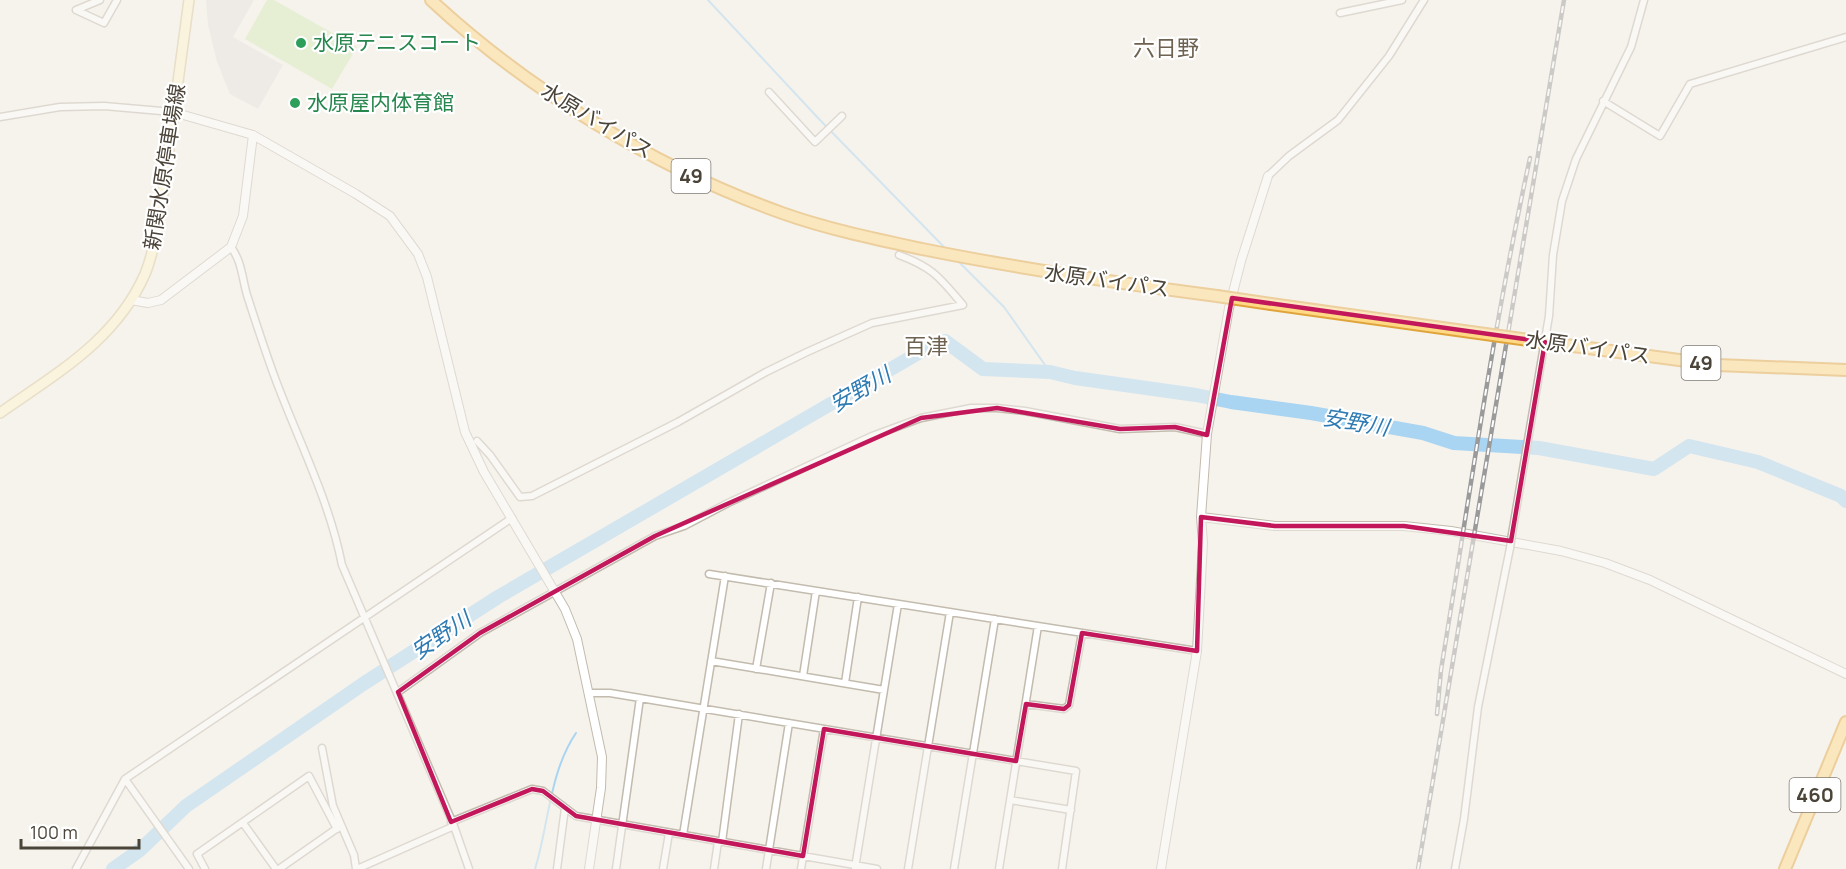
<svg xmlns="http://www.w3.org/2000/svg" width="1846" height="869" font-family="Manrope,'Noto Sans JP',sans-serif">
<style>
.green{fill:#d2eab5}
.parking{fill:#e5e3e0}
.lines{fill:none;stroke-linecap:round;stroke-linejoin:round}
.stream{stroke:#a9d4f2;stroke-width:2}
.river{stroke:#a9d4f2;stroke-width:14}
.minor-casing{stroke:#c2bbae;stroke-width:9}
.tertiary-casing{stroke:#c2bbae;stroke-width:10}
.secondary-casing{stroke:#d6c79b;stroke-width:12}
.trunk-casing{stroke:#e0a43c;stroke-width:14}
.minor{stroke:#fff;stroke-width:6}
.tertiary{stroke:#fff;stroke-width:8}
.secondary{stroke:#fff3cd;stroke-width:9}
.trunk{stroke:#ffd985;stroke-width:10}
.rail-casing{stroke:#9a9a9a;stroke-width:4.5}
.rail{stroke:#fff;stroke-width:2;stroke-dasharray:7;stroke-linecap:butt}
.minor-bridge-casing{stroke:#c2bbae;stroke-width:9;stroke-linecap:butt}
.trunk-bridge-casing{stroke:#e0a43c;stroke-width:14;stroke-linecap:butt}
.minor-bridge{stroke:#fff;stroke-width:6}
.trunk-bridge{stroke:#ffd985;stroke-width:10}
.marked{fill:none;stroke:#c2185b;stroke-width:4.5;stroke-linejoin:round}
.leisure-dot{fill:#2e9e5b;stroke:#fff;stroke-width:2}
.labels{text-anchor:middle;stroke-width:4.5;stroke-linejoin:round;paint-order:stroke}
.shield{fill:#fff;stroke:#817c74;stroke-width:1.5}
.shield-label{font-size:20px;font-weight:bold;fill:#4b4439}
.leisure-label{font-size:21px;fill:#27864d;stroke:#fff;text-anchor:start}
.street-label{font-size:21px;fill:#4b4439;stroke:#fff}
.neighbourhood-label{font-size:22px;fill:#6e6250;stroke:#fff}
.water-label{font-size:22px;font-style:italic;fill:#2e7ab2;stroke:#fff}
</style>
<rect width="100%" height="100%" fill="#f6f3ec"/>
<!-- green -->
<path class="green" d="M267,0H274L357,47L332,89L245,39Z"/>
<!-- parking -->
<path class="parking" d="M206,0H254L233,37L283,65L258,109L230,94L217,62L208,25Z"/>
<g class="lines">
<!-- stream -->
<path class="stream" d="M708,0L819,119L946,249
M957,260L1004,307L1050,372
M535,869C549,824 549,773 576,733"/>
<!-- river -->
<path class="river" d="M113,869L140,850L186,806L363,684L498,597L927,348L945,341L983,369L1050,372L1075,378L1196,395L1231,402L1311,413L1423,433L1454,443L1539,448L1654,469L1689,446L1758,462L1841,496L1846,501"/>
<!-- minor casing -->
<g class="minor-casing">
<path id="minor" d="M100,0L76,10L104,23L117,0
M1340,13L1402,0
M769,92L815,142L842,116
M1603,101L1660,136L1690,84L1846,37
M0,117L60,107L104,106L173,112
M1268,176L1289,156L1338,120L1389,56L1424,0
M231,247C242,262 242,278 247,295C256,323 265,351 275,378C298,440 329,499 342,565L454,826L469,869
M477,441L490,455L520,497L532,496L678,422L766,372L807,352L872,323L963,305C940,278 934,268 899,255
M1512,534L1549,316L1553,255L1562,201L1576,159L1631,47L1644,0
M709,574L1197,651
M711,661L884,690
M756,669L771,583
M803,676L816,591
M845,683L858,597
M398,692L480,633L655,536L684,526L728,503L872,436L921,418L971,408H997L1025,411L1120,429L1175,427L1207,434
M589,693H610L1076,771L1062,869
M1026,704L1064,709L1069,705L1082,633
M322,748L333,806L354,855L356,869
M125,779L189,869
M1010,800L1071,810
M451,822L532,789L543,791L576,816L877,869
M243,823L276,869
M683,835L725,576
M722,842L739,714
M855,868L898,604
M76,869L125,779L512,518
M205,869L197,854L309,776L337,829
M279,869L339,827
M357,869L454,826
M557,869L565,808
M616,869L640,698
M663,869L669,833
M714,869L718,842
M766,869L789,723
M801,869L824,729
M908,869L950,612
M954,869L995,619
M999,869L1038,626
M1455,869L1464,819L1478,707L1510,548"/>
</g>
<!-- tertiary casing -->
<g class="tertiary-casing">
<path id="tertiary" d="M173,112L253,135L356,194L390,216L418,254L427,277L465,432L484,472L565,609L577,639L602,757L601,788L589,869
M131,300L148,303L161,300L231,247L243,216L253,135
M1201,517L1275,526H1404L1451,531L1561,551L1605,563L1650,580L1846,674
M1161,869L1197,651L1203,543L1201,517L1207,434L1229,308L1241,261L1268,176"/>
</g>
<!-- secondary casing -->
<g class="secondary-casing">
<path id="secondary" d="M0,413C57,373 116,340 145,274C153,255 156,235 160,215L189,0"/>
</g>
<!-- trunk casing -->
<g class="trunk-casing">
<path id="trunk" d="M431,0C529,91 656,168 782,213C827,229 875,239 922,249C1020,269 1118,283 1217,296
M1271,304L1471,332
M1558,344L1717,365L1846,370
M1785,869L1846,722"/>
</g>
<!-- minor -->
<use href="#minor" class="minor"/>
<!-- tertiary -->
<use href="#tertiary" class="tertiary"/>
<!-- secondary -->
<use href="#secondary" class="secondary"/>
<!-- trunk -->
<use href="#trunk" class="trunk"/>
<!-- rail casing -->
<g class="rail-casing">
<path id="rail" d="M1437,714L1441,670C1469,500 1493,327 1530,158
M1418,869L1564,0"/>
</g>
<!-- rail -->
<use href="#rail" class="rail"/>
<!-- minor-bridge casing -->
<g class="minor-bridge-casing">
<path id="minor-bridge" d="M1510,548L1512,534"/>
</g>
<!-- trunk-bridge casing -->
<g class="trunk-bridge-casing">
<path id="trunk-bridge" d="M1217,296L1271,304
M1471,332L1558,344"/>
</g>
<!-- minor-bridge -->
<use href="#minor-bridge" class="minor-bridge"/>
<!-- trunk-bridge -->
<use href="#trunk-bridge" class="trunk-bridge"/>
</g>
<!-- marked area -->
<path d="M0 0H1846V869H0ZM1232,298L1545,342L1511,541L1404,526H1275L1201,517L1197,651L1082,633L1069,705L1064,709L1026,704L1016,761L824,729L803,856L576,816L543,791L532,789L451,822L398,692L480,633L655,536L921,418L997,408L1120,429L1175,427L1207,435Z" fill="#f6f3ec" fill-opacity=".55" fill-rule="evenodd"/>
<path class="marked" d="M1232,298L1545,342L1511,541L1404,526H1275L1201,517L1197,651L1082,633L1069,705L1064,709L1026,704L1016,761L824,729L803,856L576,816L543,791L532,789L451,822L398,692L480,633L655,536L921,418L997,408L1120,429L1175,427L1207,435Z"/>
<!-- markers -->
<g class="leisure-dot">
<circle cx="301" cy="43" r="6"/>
<circle cx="295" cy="103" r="6"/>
</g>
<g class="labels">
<!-- shield labels -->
<g class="shield">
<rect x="671.5" y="159" width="39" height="34" rx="4.5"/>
<rect x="1681.5" y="346" width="39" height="34" rx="4.5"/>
<rect x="1789.5" y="778" width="51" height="34" rx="4.5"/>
</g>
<g class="shield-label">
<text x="691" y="183">49</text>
<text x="1701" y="370">49</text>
<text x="1815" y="802">460</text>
</g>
<!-- leisure labels -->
<g class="leisure-label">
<text x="313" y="50">水原テニスコート</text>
<text x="307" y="110">水原屋内体育館</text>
</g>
<!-- street labels -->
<g class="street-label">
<text transform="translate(597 121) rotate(31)" y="7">水原バイパス</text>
<text transform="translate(165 167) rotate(-81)" y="7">新関水原停車場線</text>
<text transform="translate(1107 281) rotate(8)" y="7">水原バイパス</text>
<text transform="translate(1588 348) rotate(8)" y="7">水原バイパス</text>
</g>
<!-- neighbourhood labels -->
<g class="neighbourhood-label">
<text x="1166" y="56">六日野</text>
<text x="926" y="354">百津</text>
</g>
<!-- water labels -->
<g class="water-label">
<text transform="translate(860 389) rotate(-30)" y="8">安野川</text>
<text transform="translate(1356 422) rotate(10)" y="8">安野川</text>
<text transform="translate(441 635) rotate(-34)" y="8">安野川</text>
</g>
</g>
<!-- scale -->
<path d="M21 839v9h118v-9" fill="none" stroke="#4b4439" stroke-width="3"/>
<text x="30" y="839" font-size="18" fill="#4b4439" stroke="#ffffff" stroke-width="4.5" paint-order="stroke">100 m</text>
</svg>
